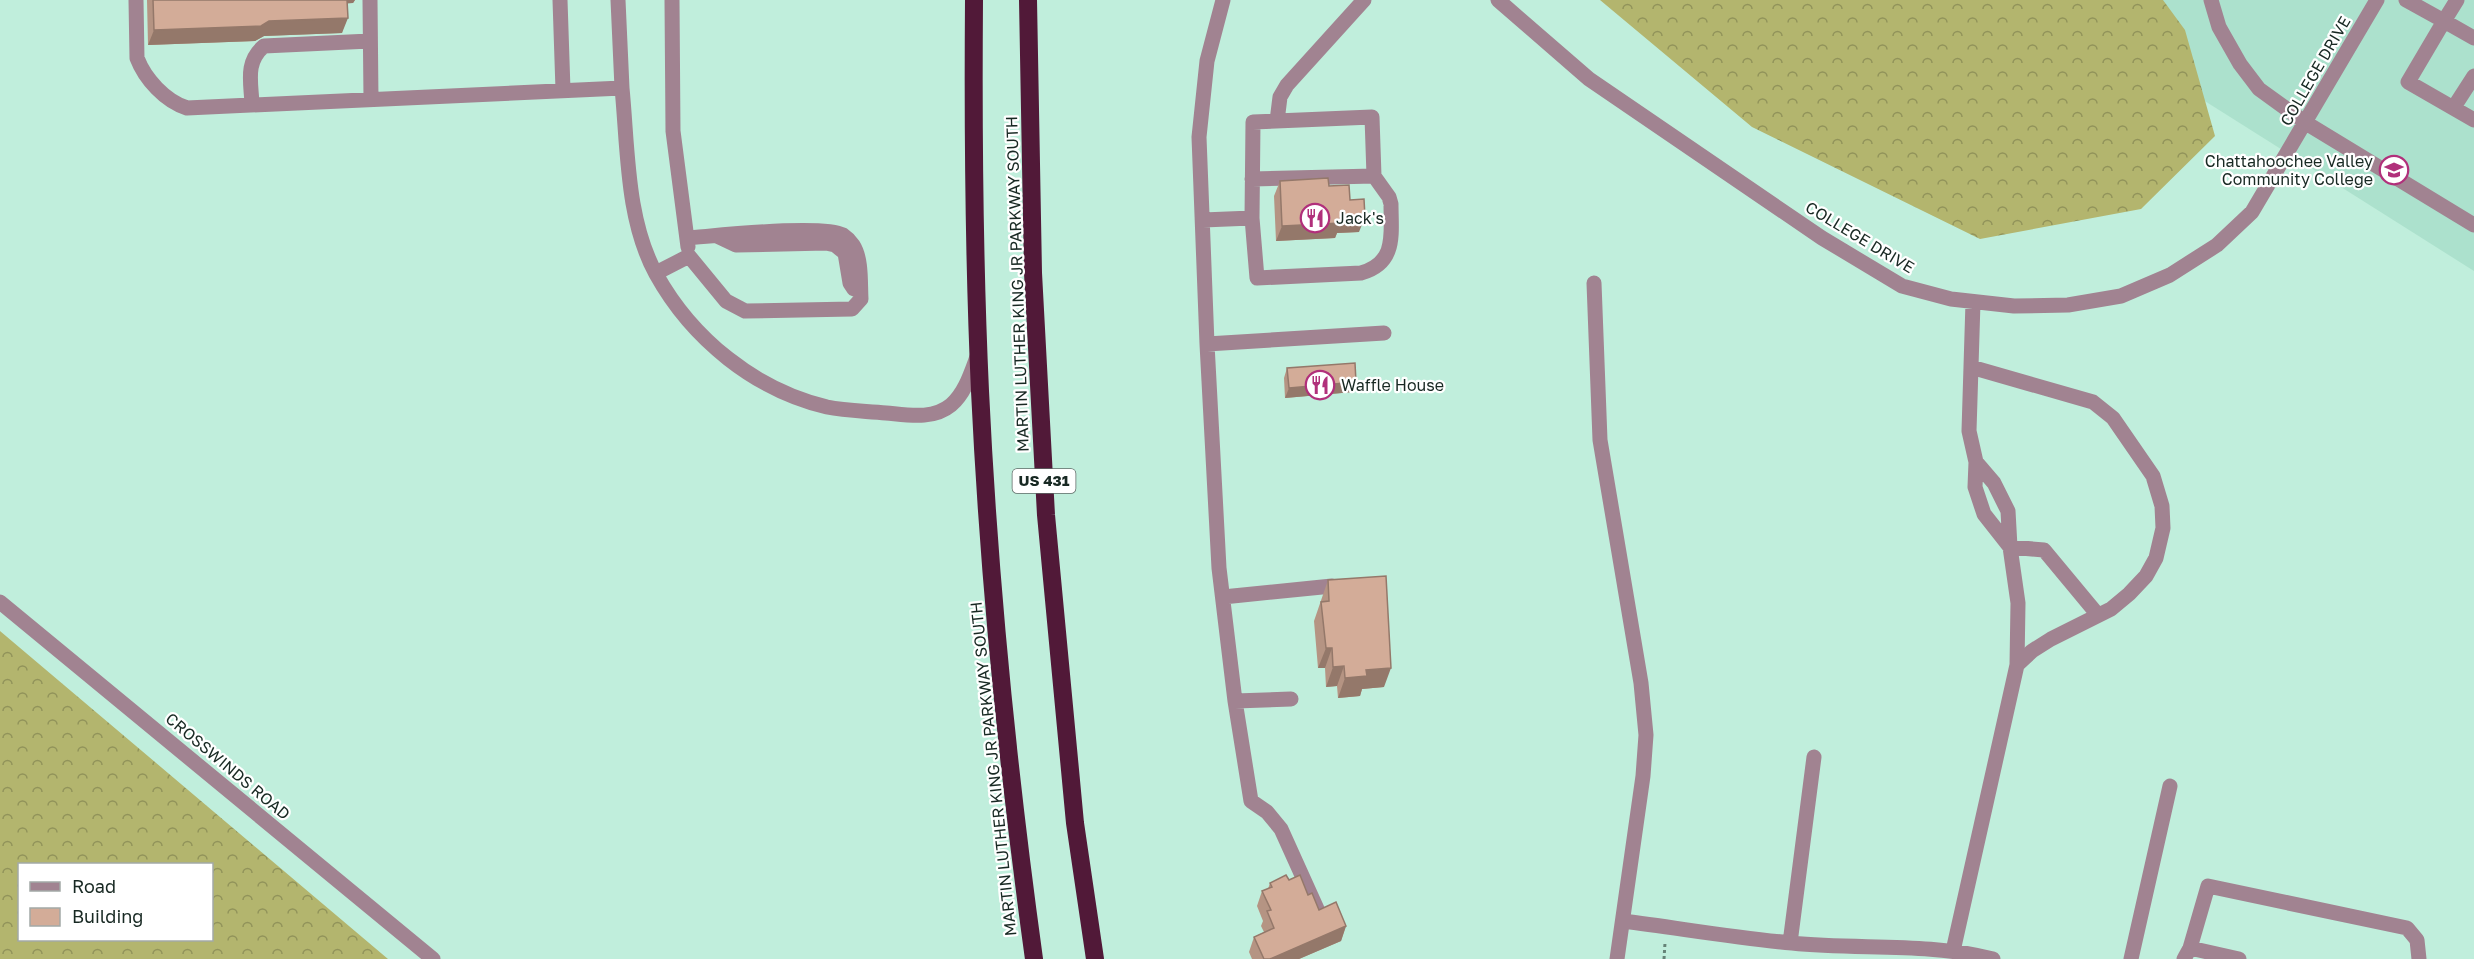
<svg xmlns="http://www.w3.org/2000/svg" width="2474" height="959" font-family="'Golos Text',sans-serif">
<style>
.built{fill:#ace1cd}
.forest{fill:url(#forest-crowns);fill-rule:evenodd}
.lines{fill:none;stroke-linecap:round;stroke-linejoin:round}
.path{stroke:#658377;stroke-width:3;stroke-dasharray:3 3;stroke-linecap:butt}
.minor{stroke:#a18391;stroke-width:15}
.highway{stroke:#511938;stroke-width:18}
.wall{fill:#b59483}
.shaded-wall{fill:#94786a}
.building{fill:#d3ac98;stroke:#94786a;stroke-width:1.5}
.labels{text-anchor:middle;stroke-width:4.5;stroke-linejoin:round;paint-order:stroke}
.shield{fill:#fff;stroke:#5d6965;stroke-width:1.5}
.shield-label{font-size:15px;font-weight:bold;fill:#182923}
.street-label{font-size:16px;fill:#182923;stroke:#fff}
.poi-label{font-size:16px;fill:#182923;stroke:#fff;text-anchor:start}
</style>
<defs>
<pattern id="forest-crowns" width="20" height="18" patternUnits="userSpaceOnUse" patternTransform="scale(1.5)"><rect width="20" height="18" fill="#b3b56e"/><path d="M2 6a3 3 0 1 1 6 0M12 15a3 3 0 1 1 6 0" fill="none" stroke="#91935a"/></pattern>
</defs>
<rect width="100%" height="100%" fill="#c0eedc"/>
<!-- built -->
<path class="built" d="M2081,0H2474V271L2154,69Z"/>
<!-- forest -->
<path class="forest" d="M1600,0H2163L2185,30L2215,136L2141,209L1980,239L1752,127Z
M0,631L388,959H0ZM212,864V940H20V864Z"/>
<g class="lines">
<!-- path -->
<path class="path" d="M1664,959L1665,943"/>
<!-- minor -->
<path class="minor" d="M136,0L137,58C145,79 165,101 187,108L622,88L618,0
M370,0L371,99
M560,0L563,90
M672,0L673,131L688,247
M1223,0L1207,61L1199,137L1207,344L1219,568L1235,701L1251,801L1267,812L1281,829L1318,911
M1498,0L1589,79L1822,238L1902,286L1951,299L2014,306L2068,305L2121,296L2170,275L2217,245L2252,212L2377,0
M2211,0L2219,27L2240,64L2259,89L2306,123L2474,225
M2406,0L2444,21L2408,82L2474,120
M2457,0L2444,21L2474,38
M622,88C628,149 626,219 656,274C692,339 755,390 827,407C846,411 867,411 886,413C908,415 933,420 951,405C965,393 971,373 977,357
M252,104C251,82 245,62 264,46L370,41
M2454,107L2474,76
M1277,121L1280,97L1287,85L1364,0
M1252,179L1374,176L1389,197L1391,204C1391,234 1397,263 1361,273L1257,278L1252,218L1253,122L1372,117L1374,176
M1203,220L1252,218
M717,236L736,245L826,243L835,245L845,253L850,283L854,289
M656,273L689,256L726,301L745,311L852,309L861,299C860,283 862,259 853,245C851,242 846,237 843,235C822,224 715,236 687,238
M1594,283L1600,440L1641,683L1646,735L1643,776L1617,959
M1973,302L1969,431L1976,462L1975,487L1984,514L2010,547L2044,550L2098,615
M1207,344L1384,333
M1971,367L2093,402L2113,418L2153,476L2162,506L2163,528L2156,558L2146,576L2129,594L2111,609L2051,639L2032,651L2017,665
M1223,597L1332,586
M0,602L433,959
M1235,701L1291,699
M1623,921C1679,928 1735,938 1792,943C1859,950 1927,942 1993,959
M1790,943L1814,757
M2190,948L2239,959
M1953,951L2017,665L2018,603L2010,547L2008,511L1994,483L1976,462
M2131,959L2170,786
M2184,959L2190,948L2208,886L2407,928L2417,940L2419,959"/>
<!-- highway -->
<path class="highway" d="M974,0C973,130 974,261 980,391C989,581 1008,771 1034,959
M1028,0L1033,273L1046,515L1075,823L1095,959"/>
</g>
<!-- wall -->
<path class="wall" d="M147,0H355L353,3H347L342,33L264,36L255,41L148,45Z
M1280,181L1329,186L1350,200L1359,232L1337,233L1335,238L1276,241L1274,196Z
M1287,368L1356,382L1353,392L1285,398L1284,378Z
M1328,580L1384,687L1362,689L1360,696L1338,698L1337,686L1326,687L1325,668H1318L1314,621Z
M1289,880L1308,895L1319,910L1346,926L1341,941L1299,959H1252L1249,952L1254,937L1264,932L1261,926L1263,921L1257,906L1262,891L1268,889L1270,883Z"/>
<!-- shaded-wall -->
<path class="shaded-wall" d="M343,0H355L353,3L341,4Z
M348,18L342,33L264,36L255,41L148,45L154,30L269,21Z
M1365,217L1359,232L1337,233L1335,238L1276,241L1282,226L1340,218Z
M1356,382L1353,392L1285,398L1289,388Z
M1326,648H1332L1325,668H1318Z
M1344,666L1337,686L1326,687L1333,667Z
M1391,668L1384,687L1362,689L1360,696L1338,698L1345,678L1366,670Z
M1346,926L1341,941L1299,959H1270Z"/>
<!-- building -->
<path class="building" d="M153,0H347L348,18L269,21L261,26L154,30Z
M1328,178L1329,186L1349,185L1350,200L1364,199L1365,217L1340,218L1341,223L1282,226L1280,181Z
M1355,363L1356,382L1289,388L1287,368Z
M1386,576L1391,668L1366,670L1367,676L1345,678L1344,666L1333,667L1332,648H1326L1321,602L1329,601L1328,580Z
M1286,875L1289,880L1300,875L1308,895L1312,893L1319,910L1336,902L1346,926L1270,959H1264L1254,937L1274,928L1267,911L1271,910L1262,891L1272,887L1270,883Z"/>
<!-- icons -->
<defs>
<g id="university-ring" transform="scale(1.5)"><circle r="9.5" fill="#fff" stroke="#b1307b" stroke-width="1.5"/><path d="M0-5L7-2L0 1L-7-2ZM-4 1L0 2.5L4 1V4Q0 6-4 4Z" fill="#b1307b"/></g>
<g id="restaurant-ring" transform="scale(1.5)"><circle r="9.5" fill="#fff" stroke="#b1307b" stroke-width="1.5"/><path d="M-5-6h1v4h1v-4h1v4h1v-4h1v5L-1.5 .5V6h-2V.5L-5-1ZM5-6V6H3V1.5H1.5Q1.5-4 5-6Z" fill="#b1307b"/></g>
</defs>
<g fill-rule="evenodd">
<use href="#university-ring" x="2394" y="170"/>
<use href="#restaurant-ring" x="1315" y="218"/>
<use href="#restaurant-ring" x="1320" y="385"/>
</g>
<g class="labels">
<!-- shield labels -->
<rect class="shield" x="1012.5" y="469" width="63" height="24" rx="4.5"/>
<g class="shield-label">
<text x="1044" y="486">US 431</text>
</g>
<!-- street labels -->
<g class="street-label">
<text transform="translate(2315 71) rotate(-60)" y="6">COLLEGE DRIVE</text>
<text transform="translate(1860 237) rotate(31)" y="6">COLLEGE DRIVE</text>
<text transform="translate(1017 284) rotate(-92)" y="6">MARTIN LUTHER KING JR PARKWAY SOUTH</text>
<text transform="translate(228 766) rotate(40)" y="6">CROSSWINDS ROAD</text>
<text transform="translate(993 769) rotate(-96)" y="6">MARTIN LUTHER KING JR PARKWAY SOUTH</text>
</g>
<!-- poi labels -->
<g class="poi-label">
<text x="2373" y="167" text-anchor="end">Chattahoochee Valley<tspan x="2373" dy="18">Community College</tspan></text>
<text x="1336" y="224">Jack's</text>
<text x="1341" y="391">Waffle House</text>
</g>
</g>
<!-- legend -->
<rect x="18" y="863" width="195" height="78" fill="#ffffff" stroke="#a3a9a7" stroke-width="1.5"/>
<rect x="30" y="882" width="30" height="9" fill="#a18391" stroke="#a3a9a7" stroke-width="1.5"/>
<text x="72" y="893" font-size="18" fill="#182923">Road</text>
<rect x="30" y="908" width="30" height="18" fill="#d3ac98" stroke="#a3a9a7" stroke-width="1.5"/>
<text x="72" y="923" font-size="18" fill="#182923">Building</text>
</svg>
